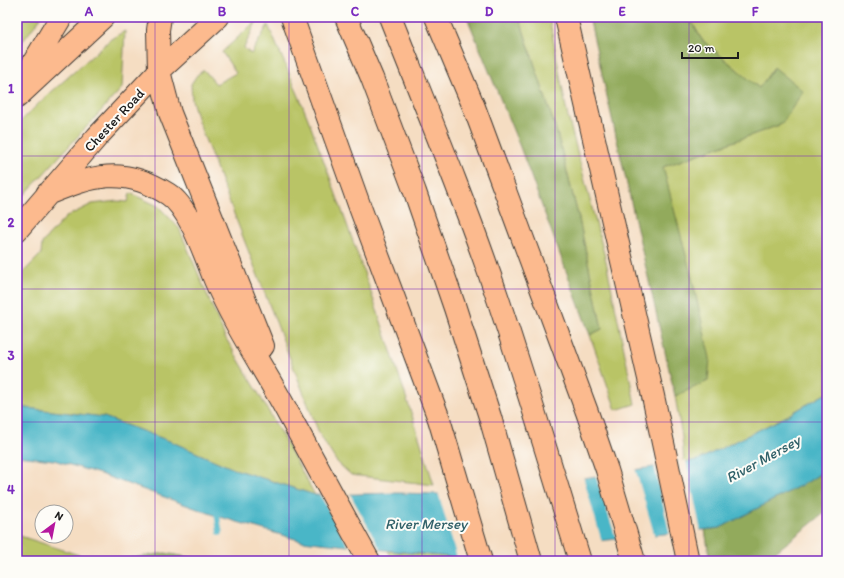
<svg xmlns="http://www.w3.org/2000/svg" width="844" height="578" font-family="Itim,sans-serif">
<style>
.green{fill:#b9c466;stroke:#6a7041}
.forest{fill:#92aa5b;stroke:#57633c}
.water{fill:#4ab6c7;stroke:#336972}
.pier{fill:#f5ddc2}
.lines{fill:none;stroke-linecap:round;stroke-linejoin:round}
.stream{stroke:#4ab6c7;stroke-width:5.5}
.highway-casing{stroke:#3d3935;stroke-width:24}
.highway{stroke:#fcba8e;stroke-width:22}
.grid{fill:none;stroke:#7b2cbf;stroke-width:1;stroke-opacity:0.55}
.labels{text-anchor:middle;stroke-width:4;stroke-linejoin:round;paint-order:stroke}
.street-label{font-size:14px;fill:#1c1c1c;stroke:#fdfcf7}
.water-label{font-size:15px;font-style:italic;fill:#316169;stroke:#fdfcf7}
.neatline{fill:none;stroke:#7b2cbf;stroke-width:1.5}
.grid-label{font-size:13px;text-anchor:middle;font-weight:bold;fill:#7b2cbf}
</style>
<rect width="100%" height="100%" fill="#fdfcf7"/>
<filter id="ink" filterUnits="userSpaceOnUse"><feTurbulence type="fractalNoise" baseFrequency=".025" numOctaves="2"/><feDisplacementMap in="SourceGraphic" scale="8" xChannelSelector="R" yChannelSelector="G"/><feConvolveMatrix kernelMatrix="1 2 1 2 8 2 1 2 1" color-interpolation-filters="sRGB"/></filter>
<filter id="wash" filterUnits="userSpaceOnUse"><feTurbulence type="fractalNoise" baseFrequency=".012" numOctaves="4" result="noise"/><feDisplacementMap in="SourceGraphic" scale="16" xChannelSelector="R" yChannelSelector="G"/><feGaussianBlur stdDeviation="0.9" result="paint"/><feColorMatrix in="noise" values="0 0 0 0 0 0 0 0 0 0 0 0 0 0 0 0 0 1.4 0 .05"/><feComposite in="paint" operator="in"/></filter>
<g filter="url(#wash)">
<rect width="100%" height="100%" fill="#f5ddc2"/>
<!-- green -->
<path class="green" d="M17,17H41L17,49Z
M519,17H549L567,113L606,261L635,404L616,410L590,335L602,329L579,219L557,133Z
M689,17H827V393L785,417L698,460L684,462L682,437L675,396L708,381L663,167L782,124L759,88L702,40Z
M257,20L244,48L251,54L268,25C281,56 296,87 308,119C354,240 396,362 434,485L351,475L336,461L319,433L198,121L192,100L191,84L197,75L204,70L216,84L236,73L222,52Z
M125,31L122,88L17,203V125L39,103L111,39Z
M130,193L158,206L179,228L225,337L255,387L315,495L234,469L172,442L104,417L17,407V279L41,254L42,243L66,217L92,204L117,201L128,202Z
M17,535L97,561H17Z
M388,551L449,557L450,561H394Z"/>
<!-- forest -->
<path class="forest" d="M467,17H519L557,133L579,219L602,329L590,335L520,147Z
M589,17H689L702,40L759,88L774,67L803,91L782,124L663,167L692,278L710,358L708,381L675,396Z
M827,469V511L773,554L774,561H710L705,530L720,528L809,481Z
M165,553L208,561H112Z"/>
<!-- water -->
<path class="water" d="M827,393V469L809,481L720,528L449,557L302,541L217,516L100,474L54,460L17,456V407L104,417L172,442L234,469L315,495L398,493L476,495L698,460L785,417Z"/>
<!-- pier -->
<path class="pier" d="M686,460L701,532L670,535L654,465Z
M635,468L655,537L617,541L595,474Z
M583,476L602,542L457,558L438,492L475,493Z
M349,492L382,552L350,549L319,493Z"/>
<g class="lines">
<!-- stream -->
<path class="stream" d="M216,509L220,533"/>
</g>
</g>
<g filter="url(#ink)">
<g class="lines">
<!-- highway casing -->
<g class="highway-casing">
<path id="highway" d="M160,17L158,30L159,71L170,113L263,346
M292,17L361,210L439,419L481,561
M346,17L372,78L415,192L455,308L490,417L531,561
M390,17C427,110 466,204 498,299C527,386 553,473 580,561
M436,17L474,107L587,412L607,470L634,561
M566,17L653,396L688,561
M20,85L61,17
M17,97L103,17
M47,194C92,176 123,165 168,194C190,208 205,256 215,280C235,327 265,370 289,415C316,464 342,513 369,561
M17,230L97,137L159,71L218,17"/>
</g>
<!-- highway -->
<use href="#highway" class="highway"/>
</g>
</g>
<!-- grid -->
<path class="grid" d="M155,17V561M289,17V561M422,17V561M555,17V561M689,17V561M17,156H827M17,289H827M17,422H827"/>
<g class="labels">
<!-- street labels -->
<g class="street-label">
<text transform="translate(114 120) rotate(-47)" y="5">Chester Road</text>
</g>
<!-- water labels -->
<g class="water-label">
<text transform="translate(763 459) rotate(-29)" y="5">River Mersey</text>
<text x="426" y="529">River Mersey</text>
</g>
</g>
<!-- margin -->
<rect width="844" height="578" fill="none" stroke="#fdfcf7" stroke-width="44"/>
<!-- north arrow -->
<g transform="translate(54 524) rotate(32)"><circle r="19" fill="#fdfcf7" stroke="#a3a29f"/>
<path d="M0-3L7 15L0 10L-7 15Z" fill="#b5179e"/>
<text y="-6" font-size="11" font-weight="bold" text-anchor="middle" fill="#1c1c1c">N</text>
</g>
<!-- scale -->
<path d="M682 52v6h56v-6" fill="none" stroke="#1c1c1c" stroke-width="2"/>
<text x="688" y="52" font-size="12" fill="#1c1c1c" stroke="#fdfcf7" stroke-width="3" paint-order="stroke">20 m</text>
<rect x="22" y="22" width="800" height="534" class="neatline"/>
<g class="grid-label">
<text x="89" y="16">A</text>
<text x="222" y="16">B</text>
<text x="355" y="16">C</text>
<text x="489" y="16">D</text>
<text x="622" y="16">E</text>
<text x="755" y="16">F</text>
<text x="11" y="93">1</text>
<text x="11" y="227">2</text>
<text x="11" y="360">3</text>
<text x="11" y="494">4</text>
</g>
</svg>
